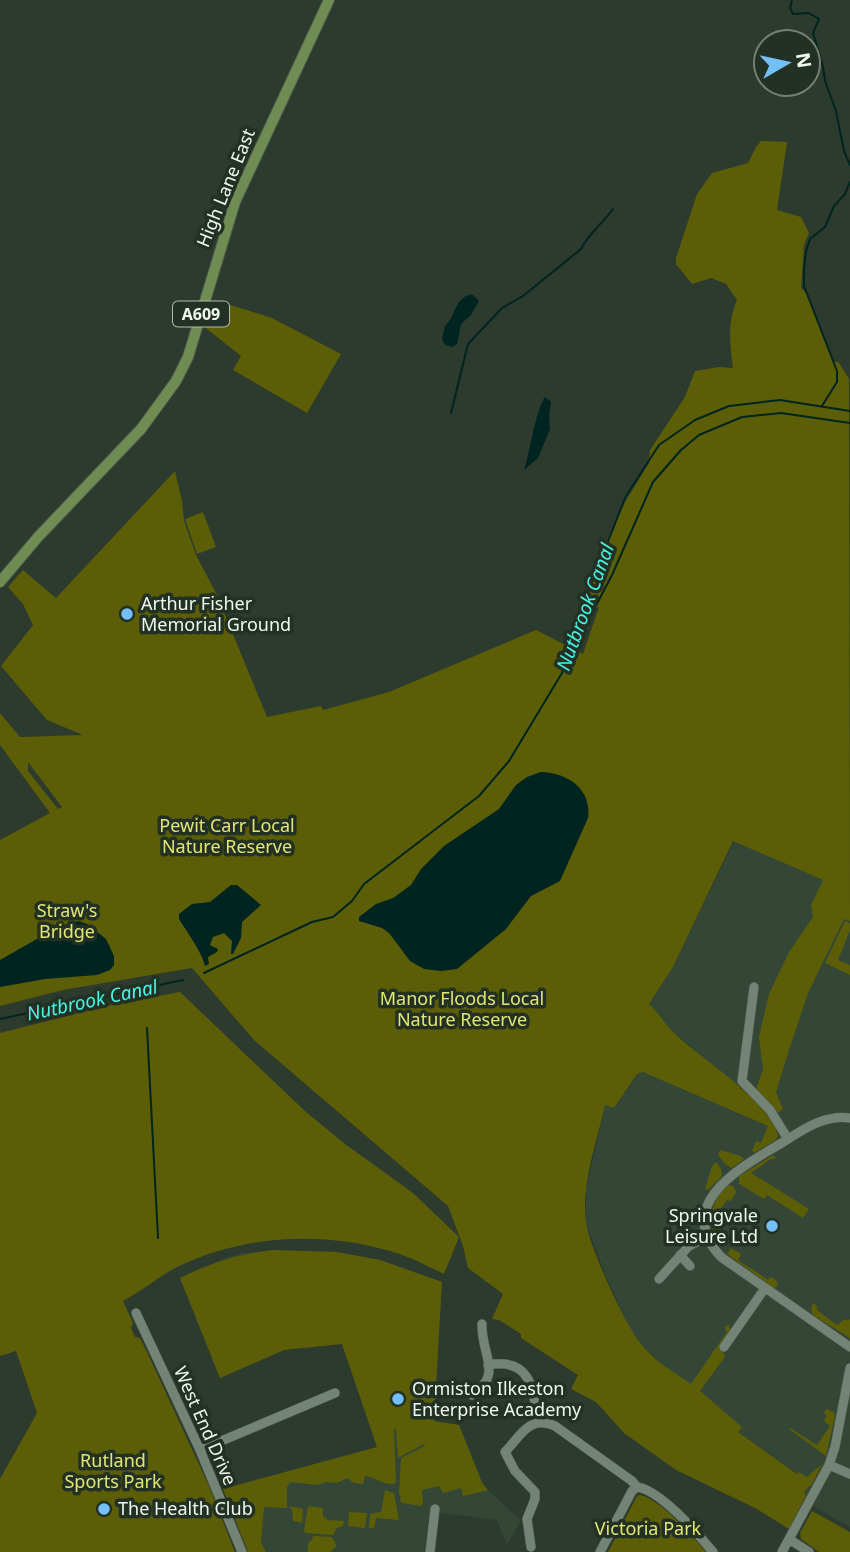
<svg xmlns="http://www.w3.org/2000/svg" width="850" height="1552" font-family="'Noto Sans',sans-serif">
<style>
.built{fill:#344636}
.green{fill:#5c5e07;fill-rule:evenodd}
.water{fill:#002420}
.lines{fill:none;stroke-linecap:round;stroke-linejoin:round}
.stream{stroke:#002420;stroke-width:2}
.minor-casing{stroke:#4e594e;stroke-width:10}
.major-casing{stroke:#4e594e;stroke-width:12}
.minor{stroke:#738375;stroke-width:9}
.major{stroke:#6f8d52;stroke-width:10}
.poi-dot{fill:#74c0f6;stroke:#233024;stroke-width:2.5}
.labels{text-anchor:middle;stroke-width:7;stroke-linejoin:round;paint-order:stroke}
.shield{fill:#233024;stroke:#b2bbb2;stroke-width:2}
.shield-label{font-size:16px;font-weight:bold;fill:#eff7ef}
.street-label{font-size:18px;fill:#eff7ef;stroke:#233024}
.poi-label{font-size:18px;fill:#eff7ef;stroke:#233024;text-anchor:start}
.park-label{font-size:18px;fill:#e2e673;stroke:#233024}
.water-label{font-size:19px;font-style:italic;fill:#48f4e3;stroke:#233024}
</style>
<rect width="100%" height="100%" fill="#2d3a2e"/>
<!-- built -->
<path class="built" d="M734,841L823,880L812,905L850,921V1527L804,1501L806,1496L804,1493L812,1484L738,1432L641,1345L630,1330L605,1274L586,1223V1190L605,1105L614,1108L637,1074L643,1072L770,1122L746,1092L674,1033L649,1004L673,967Z
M274,1250L337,1252L380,1260L442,1282L434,1421L459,1425L485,1487L521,1521L507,1545L497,1520L440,1513V1509L430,1508L424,1552H248L223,1489L377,1447L342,1344L284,1350L220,1378L180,1278L228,1257L243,1253Z"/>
<!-- green -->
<path class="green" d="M761,141L787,142L777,210L801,217L809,233L804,245L801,288L807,294L833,361L839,363L849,379L850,921L844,919L808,993L789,1050L776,1092L783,1109L777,1113L756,1089L763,1069L759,1037L769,994L789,952L813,917L811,905L823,880L733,841L673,967L649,1004C659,1013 665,1024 674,1033C700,1058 770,1101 778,1136L776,1140L754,1153L752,1151L756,1141L761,1143L768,1126L643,1072L637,1074L614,1108L605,1105C597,1142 581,1184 586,1222C589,1246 625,1325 641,1344C654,1361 674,1372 691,1384L727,1332L724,1327L729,1325L731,1332L721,1349L725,1355L724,1358L700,1391L742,1427L738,1432L797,1474L799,1472L807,1477L822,1464L812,1484L804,1492L806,1496L789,1529L757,1509L676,1470L624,1433L596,1402L571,1389L578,1375L521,1338V1334L499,1320L492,1319L503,1294L468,1268L463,1246L448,1206L254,1040L192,968L63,990L0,1006V840L50,813L0,745V713L20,737L83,735L47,720L1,666L33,625L23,604L8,587L23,570L56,598L175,471L182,501L184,521L196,555L216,593L267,717L321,706L323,710L389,692L536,630L583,654L599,607L581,611L606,542L622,507L649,463L650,450L685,397L695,371L719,367L733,368C730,343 727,323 737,300L726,284L711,278L692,284L676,264V258L697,194L712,173L748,163L756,147ZM28,762L62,807L58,809L28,771Z
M215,300L272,318L341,354L307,413L233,370L241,356L202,325L210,304Z
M203,512L216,547L197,554L185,519Z
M845,921L850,923V930L838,960L850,965V975L825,963Z
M180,992L306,1112L345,1144L413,1193L459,1237L444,1274C427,1266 409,1256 390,1251C321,1231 242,1235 177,1267C158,1277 142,1291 123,1301L133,1323L131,1328L135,1337L140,1338L147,1352L209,1486L235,1552H0V1479L37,1413L16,1351L0,1356V1033L115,1004Z
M720,1150L741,1156L744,1159L732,1168L725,1164L718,1155Z
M773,1155L776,1158L771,1159L751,1173L809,1209L803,1218L767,1195L764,1199L739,1184V1176Z
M716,1162L721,1169L722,1176L708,1190L705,1189L712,1166Z
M729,1185L733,1186L736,1192L731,1201L727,1200L715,1217L718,1220L716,1226L728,1234L720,1246C706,1226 710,1199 729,1185Z
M731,1248L741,1254L738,1260L768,1280L771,1277L776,1280L778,1286L774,1288L727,1254Z
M274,1250L337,1252L380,1260L442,1282L434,1421L459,1425L482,1483L488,1490L463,1496L461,1488L443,1493L439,1486L422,1490L423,1503L421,1506L402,1503L400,1500L401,1495H399L401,1458L425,1446L424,1444L398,1458L396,1429H394L396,1481L394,1484C382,1485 376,1477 365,1476L363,1484L354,1483L347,1478L337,1483L326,1482L318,1485L290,1482L287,1487V1508L264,1507L261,1542L266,1552H248L223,1489L377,1447L342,1344L284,1350L220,1378L180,1278C213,1262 238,1254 274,1250Z
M813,1303L817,1306V1310L837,1325L845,1319L848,1321L850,1319V1338L813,1315L811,1309Z
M826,1409L834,1412L835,1416L826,1456L789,1429L790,1428L817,1445L830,1426L824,1421L827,1416L824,1413Z
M385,1490L394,1493L399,1520L376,1518L374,1528H369L370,1514L381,1512Z
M640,1495C662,1500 691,1535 706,1552H608L637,1496Z
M289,1506L303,1509L302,1523L293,1521L292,1510Z
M308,1506L323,1508V1516L328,1520L344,1521L343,1526L337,1528L333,1535L306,1533L304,1531Z
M812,1511L850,1532V1552H819L801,1539L800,1533Z
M349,1512L367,1513L365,1528L348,1526Z
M313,1536L332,1537L337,1546L330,1552H308V1543L312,1540Z"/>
<!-- water -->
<path class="water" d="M472,294L479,301L471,315L461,324L457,344L452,347L445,345L442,339L445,326C456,316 454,298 472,294Z
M545,397L551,402L549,416L550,429L538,458L524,470C530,452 536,409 545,397Z
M541,772C568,773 592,789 588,818L560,881L531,896L506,929L457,969L441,971L424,969L410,961L389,933L382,928L359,921V917L376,904L393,898L411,885L421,869L444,846L499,809L516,785L527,777Z
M231,885H237L261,905L242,922L241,938L233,954H231L232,941L224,933L213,937L210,945L218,949L217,952L208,957L209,964L205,966C202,952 187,932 179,919V914L192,904L210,902Z
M78,921L87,924L106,939L114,956V965L110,970L97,975L45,979L0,987V960L58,927Z"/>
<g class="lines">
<!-- stream -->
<path class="stream" d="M792,0L790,8L793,14L809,13L819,19L813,33L823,67L825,81L836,111L844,151L850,165
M822,406L837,382V371L804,286V270L806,251L810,239L825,227L834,206L845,194L850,182
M451,413L468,344L502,308L523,296L581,249C589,233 603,223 613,209
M591,615L612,575L653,482L681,450L699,435L742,417L781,413L850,423
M204,973L312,922L333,917L352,901L364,884L479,796L509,761L562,673L575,624L626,496L659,445L695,420L729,406L780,400L850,411
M0,1019L183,980
M147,1028L158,1238"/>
<!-- minor casing -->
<g class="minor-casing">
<path id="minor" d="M754,987L742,1081L770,1110L788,1139
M850,1118C821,1114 799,1133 775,1147C736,1170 674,1206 721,1257L850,1347
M680,1255L690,1266
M659,1279L689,1246L708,1236
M136,1313L200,1450L242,1552
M724,1347L765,1288
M488,1365C532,1357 533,1390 538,1423
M472,1395C504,1374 481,1355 482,1324
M200,1450L335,1393
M829,1465L850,1474
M637,1487C660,1490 698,1534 713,1552
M789,1539L809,1552
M531,1547L527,1519L535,1499V1492L515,1471L505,1452C520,1437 529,1414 555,1426L632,1481L637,1487
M430,1552L435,1509
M600,1552L632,1491L637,1487
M782,1552L829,1465L835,1447L850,1368"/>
</g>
<!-- major casing -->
<g class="major-casing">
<path id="major" d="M0,582L38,537L141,429L176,381L188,357L235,202L329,0"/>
</g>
<!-- minor -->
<use href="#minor" class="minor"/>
<!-- major -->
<use href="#major" class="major"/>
</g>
<!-- markers -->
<g class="poi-dot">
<circle cx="127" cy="614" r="7"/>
<circle cx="772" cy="1226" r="7"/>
<circle cx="398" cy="1399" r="7"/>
<circle cx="104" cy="1509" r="7"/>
</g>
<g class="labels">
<!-- shield labels -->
<rect class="shield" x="173" y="301.5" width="56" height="25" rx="5"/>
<g class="shield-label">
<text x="201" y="320">A609</text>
</g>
<!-- street labels -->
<g class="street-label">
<text transform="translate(226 188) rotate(-68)" y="6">High Lane East</text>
<text transform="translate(205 1426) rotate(66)" y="6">West End Drive</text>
</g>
<!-- poi labels -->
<g class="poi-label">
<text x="141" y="610">Arthur Fisher<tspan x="141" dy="21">Memorial Ground</tspan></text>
<text x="758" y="1222" text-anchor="end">Springvale<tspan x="758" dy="21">Leisure Ltd</tspan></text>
<text x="412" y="1395">Ormiston Ilkeston<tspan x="412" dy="21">Enterprise Academy</tspan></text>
<text x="118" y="1515">The Health Club</text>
</g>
<!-- park labels -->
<g class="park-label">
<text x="227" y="832">Pewit Carr Local<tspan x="227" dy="21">Nature Reserve</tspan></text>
<text x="67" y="917">Straw's<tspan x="67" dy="21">Bridge</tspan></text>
<text x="462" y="1005">Manor Floods Local<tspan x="462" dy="21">Nature Reserve</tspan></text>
<text x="113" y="1467">Rutland<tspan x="113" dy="21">Sports Park</tspan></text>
<text x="648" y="1535">Victoria Park</text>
</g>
<!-- water labels -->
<g class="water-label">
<text transform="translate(585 607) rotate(-70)" y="7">Nutbrook Canal</text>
<text transform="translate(92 1000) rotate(-12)" y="7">Nutbrook Canal</text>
</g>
</g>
<!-- north arrow -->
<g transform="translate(787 63) rotate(81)"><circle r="33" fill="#233024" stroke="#758075" stroke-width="2"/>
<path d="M0-5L12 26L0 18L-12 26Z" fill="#74c0f6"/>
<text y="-10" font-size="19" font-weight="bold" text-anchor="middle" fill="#eff7ef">N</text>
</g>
</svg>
